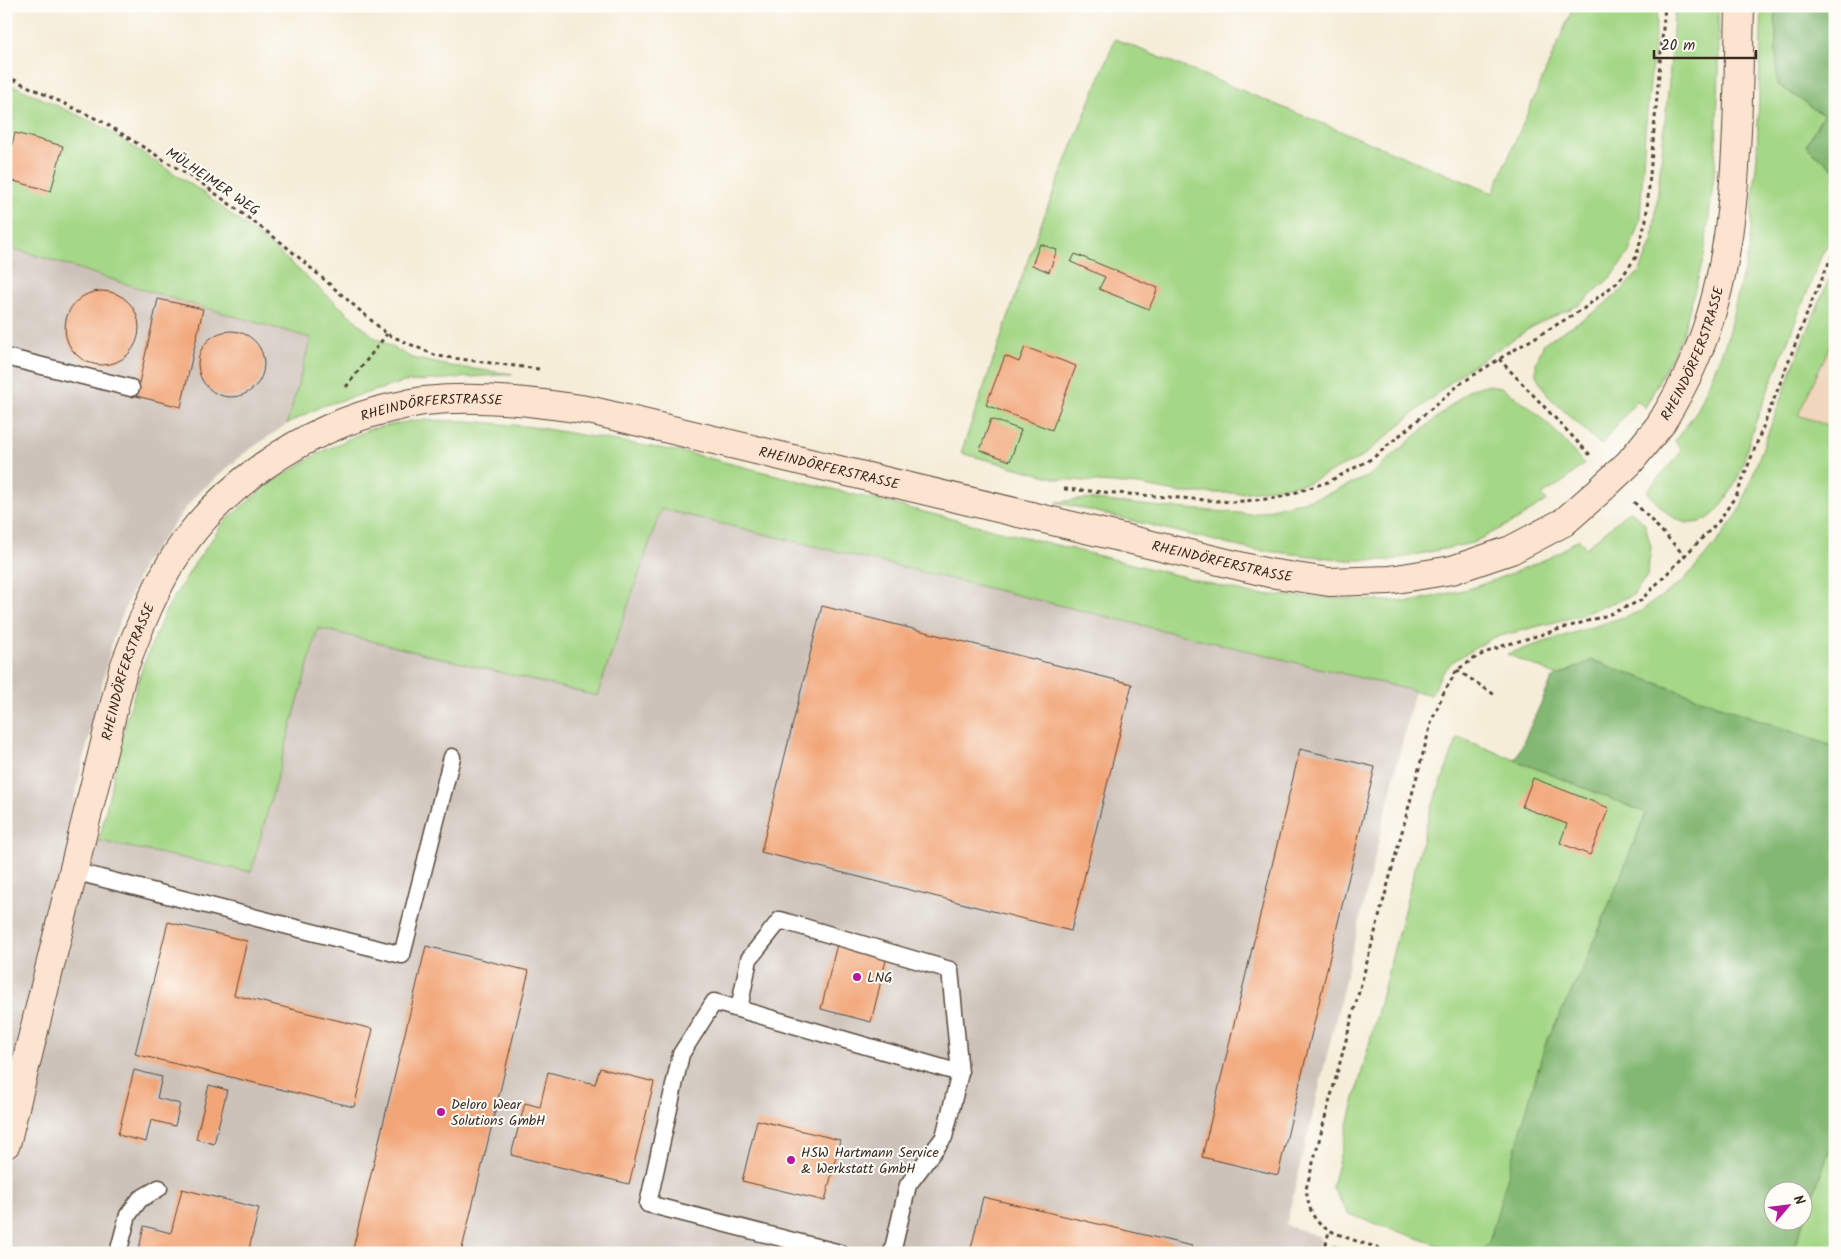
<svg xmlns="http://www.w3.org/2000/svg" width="1841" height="1259" font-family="Kalam,sans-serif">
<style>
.built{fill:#efd6bc}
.industrial{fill:#cdc2b9}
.green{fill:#a4d786;stroke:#708052}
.forest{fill:#83b873;stroke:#5f7148;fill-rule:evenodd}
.building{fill:#f2a678}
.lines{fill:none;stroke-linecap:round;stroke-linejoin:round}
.lane-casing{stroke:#57473a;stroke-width:19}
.secondary-casing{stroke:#57473a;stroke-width:30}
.path{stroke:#57473a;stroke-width:3;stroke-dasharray:4 4;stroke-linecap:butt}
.lane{stroke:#fff;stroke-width:16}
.secondary{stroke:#fde4d1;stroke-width:28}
.secondary-bridge-casing{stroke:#57473a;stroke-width:30;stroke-linecap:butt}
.secondary-bridge{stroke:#fde4d1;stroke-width:28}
.poi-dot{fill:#b5179e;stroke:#fdfcf7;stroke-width:2}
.labels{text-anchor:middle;stroke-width:4;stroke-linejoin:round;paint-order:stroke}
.street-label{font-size:14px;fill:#3b2a1e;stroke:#fdfcf7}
.poi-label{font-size:14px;fill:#3b2a1e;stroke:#fdfcf7;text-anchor:start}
</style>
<rect width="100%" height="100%" fill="#fdfcf7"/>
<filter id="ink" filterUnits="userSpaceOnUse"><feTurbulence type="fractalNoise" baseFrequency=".02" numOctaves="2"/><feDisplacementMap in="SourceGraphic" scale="10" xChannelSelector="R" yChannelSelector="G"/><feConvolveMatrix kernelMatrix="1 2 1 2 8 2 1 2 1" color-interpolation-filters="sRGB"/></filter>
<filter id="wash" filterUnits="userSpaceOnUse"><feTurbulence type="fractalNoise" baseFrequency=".0096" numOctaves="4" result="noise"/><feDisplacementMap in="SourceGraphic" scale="20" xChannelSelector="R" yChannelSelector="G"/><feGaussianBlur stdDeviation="1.12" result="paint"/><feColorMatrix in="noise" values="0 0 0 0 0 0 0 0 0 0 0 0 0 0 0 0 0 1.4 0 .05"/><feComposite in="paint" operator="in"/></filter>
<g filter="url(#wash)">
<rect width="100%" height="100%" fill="#f5edd8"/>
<!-- built -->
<path class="built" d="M1835,335V428L1798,415Z"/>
<!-- industrial -->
<path class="industrial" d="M6,246L177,300L311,338L287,424L246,452L195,496L144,563L113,638L66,833L251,872L318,627L597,696L661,509L1415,690L1286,1225L1321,1237L1318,1253H6Z"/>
<!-- green -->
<path class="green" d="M1574,6H1658L1645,131L1640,219L1629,252L1613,275L1581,304L1535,325L1464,371L1362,457L1308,483L1242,493H1182L1139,485L1058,479L961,453L1037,234L1115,39L1493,193Z
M1675,6H1718L1719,69L1715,167L1704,257L1682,336L1645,408L1637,400L1601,445L1548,396L1536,375V363L1544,343L1596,311L1621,291L1640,271L1653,239L1669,82Z
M1762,6H1775L1777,84L1823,115L1806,146L1835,170V232L1822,254C1800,311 1776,369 1754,426C1747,445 1744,467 1735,484C1728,496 1717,516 1703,521C1678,530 1661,508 1647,491L1682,451L1675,441L1698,409L1726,342L1749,250L1757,156Z
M6,82L101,126L201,191L275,249L374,337L412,358L450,366L513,374L404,382L322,406L287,424L311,338L177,300L6,246Z
M1835,264V335L1798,415L1835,428V747L1592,660L1558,676L1507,654L1639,612L1682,582L1714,546L1739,512L1790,374Z
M1486,385L1501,387L1530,407L1559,435L1584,464L1564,481L1542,495L1547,500L1519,519L1472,543L1391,560H1347L1248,549L1056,502L1086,499L1161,507L1252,514L1323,496L1369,476L1470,389Z
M417,420L468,421L534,427L688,453L1252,594L1410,602L1472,588L1510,574L1551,557L1579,539L1586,548L1630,510L1645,524L1651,547L1647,576L1633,595L1578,616L1492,638L1452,662L1441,675L1431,695L661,509L597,696L318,628L251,872L99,841L126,721L143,666L165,612L193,566L224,522L266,486L319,453L370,429Z
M1458,737L1646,813L1585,964L1545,1045L1488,1247L1480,1253H1461L1348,1214L1332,1186L1429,815Z
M1835,1135V1253H1792Z
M1332,1245L1356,1253H1330Z"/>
<!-- forest -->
<path class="forest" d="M1775,6H1835V170L1806,146L1823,115L1777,84Z
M1592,660L1835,747V1135L1792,1253H1479L1489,1242L1545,1045L1585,964L1646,813L1515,760L1552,679ZM1774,1192H1804V1222H1774Z"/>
<g id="blocks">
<!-- building -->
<path class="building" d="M15,133L63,146L51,191L6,179V167Z
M1040,244L1057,250L1049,272L1032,265Z
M1075,254L1158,288L1149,309L1099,289L1105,277L1071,262Z
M65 328a37 37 0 1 1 74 0a37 37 0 1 1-74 0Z
M158,299L203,309L181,407L136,396Z
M198 364a33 33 0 1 1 66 0a33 33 0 1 1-66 0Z
M1025,347L1076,366L1052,430L986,405L1005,356L1019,362Z
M991,419L1021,430L1010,461L980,450Z
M822,606L1132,684L1071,931L761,852Z
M1300,749L1375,767L1278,1175L1202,1157Z
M1533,778L1609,808L1590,855L1560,843L1567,824L1522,807Z
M168,922L247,941L234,995L373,1029L354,1107L135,1054Z
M838,940L888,952L871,1022L821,1009Z
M426,946L529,971L461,1253H352Z
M600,1068L654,1082L629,1184L511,1155L525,1103L540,1107L548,1072L595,1084Z
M134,1070L162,1077L157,1098L180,1104L175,1126L151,1120L146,1142L118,1135Z
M209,1085L227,1090L214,1144L196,1139Z
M757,1120L840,1140L825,1201L742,1181Z
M182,1189L259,1208L248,1253H138L144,1226L171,1233Z
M983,1197L1192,1246L1191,1253H970Z"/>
</g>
</g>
<g filter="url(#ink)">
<use href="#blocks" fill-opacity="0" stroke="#57473a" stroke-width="1"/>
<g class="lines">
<!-- lane casing -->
<g class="lane-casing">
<path id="lane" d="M6,357L131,388
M73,871L402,955L452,757
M739,1009L749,959L780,920L950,970L960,1073
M118,1253L128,1215L140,1199L159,1188
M840,1253L648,1204L681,1054L714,1002L960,1073L944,1137L908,1185L892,1253"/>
</g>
<!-- secondary casing -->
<g class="secondary-casing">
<g id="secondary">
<path id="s1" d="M1660,425C1674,402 1687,379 1697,354C1741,250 1737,118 1740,6"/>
<path id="s2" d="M6,1144L123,670C136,636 149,602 167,570C212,489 305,427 394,407C404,405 414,402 424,401C480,395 537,402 593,411L1269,573L1329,582L1390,580L1452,570L1511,550L1564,522"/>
</g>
</g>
<!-- path -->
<path class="path" d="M6,76L103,122L204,185L282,243L387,334L437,356L539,369
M1499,359L1590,455
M346,387L387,334
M1064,489L1232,502L1278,498L1328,482L1373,458L1460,384L1499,359L1583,309L1619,281L1636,257L1646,220L1665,6
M1634,502L1685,556
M1457,670L1495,695
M1324,1253L1329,1231
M1395,1253C1378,1247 1328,1235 1318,1222C1309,1212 1308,1201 1306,1189L1432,720L1443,694L1457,670L1478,656L1502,646L1608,615L1640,601L1719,521L1737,494L1812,301L1835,249"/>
<!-- lane -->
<use href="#lane" class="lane"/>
<!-- secondary -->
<use href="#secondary" class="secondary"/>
<!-- secondary-bridge casing -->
<g class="secondary-bridge-casing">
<path id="secondary-bridge" d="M1564,522L1598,492L1629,463L1660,425"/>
</g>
<!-- secondary-bridge -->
<use href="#secondary-bridge" class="secondary-bridge"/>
</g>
</g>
<!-- markers -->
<g class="poi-dot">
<circle cx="857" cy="977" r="5"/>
<circle cx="441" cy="1112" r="5"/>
<circle cx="791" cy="1160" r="5"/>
</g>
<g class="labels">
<!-- street labels -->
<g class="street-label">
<text transform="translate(213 181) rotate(34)" y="5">MÜLHEIMER WEG</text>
<text dy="5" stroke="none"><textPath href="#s1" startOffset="79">RHEINDÖRFERSTRASSE</textPath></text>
<text dy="5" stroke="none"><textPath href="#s2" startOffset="922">RHEINDÖRFERSTRASSE</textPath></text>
<text dy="5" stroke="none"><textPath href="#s2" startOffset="1328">RHEINDÖRFERSTRASSE</textPath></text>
<text dy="5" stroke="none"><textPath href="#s2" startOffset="1732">RHEINDÖRFERSTRASSE</textPath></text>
<text dy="5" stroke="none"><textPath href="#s2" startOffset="488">RHEINDÖRFERSTRASSE</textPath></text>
</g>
<!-- poi labels -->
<g class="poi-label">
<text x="867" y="982">LNG</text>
<text x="451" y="1109">Deloro Wear<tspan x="451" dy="16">Solutions GmbH</tspan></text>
<text x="801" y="1157">HSW Hartmann Service<tspan x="801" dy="16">&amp; Werkstatt GmbH</tspan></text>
</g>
</g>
<!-- margin -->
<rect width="1841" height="1259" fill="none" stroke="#fdfcf7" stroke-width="25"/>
<!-- north arrow -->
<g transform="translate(1788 1206) rotate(62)"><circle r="24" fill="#fdfcf7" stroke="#afa8a0"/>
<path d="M0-4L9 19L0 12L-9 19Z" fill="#b5179e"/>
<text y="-8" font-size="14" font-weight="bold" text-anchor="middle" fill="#3b2a1e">N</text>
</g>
<!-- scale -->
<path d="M1654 50v8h102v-8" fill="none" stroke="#3b2a1e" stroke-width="2.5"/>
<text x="1661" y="50" font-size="15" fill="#3b2a1e" stroke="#fdfcf7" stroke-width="4" paint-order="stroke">20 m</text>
</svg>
